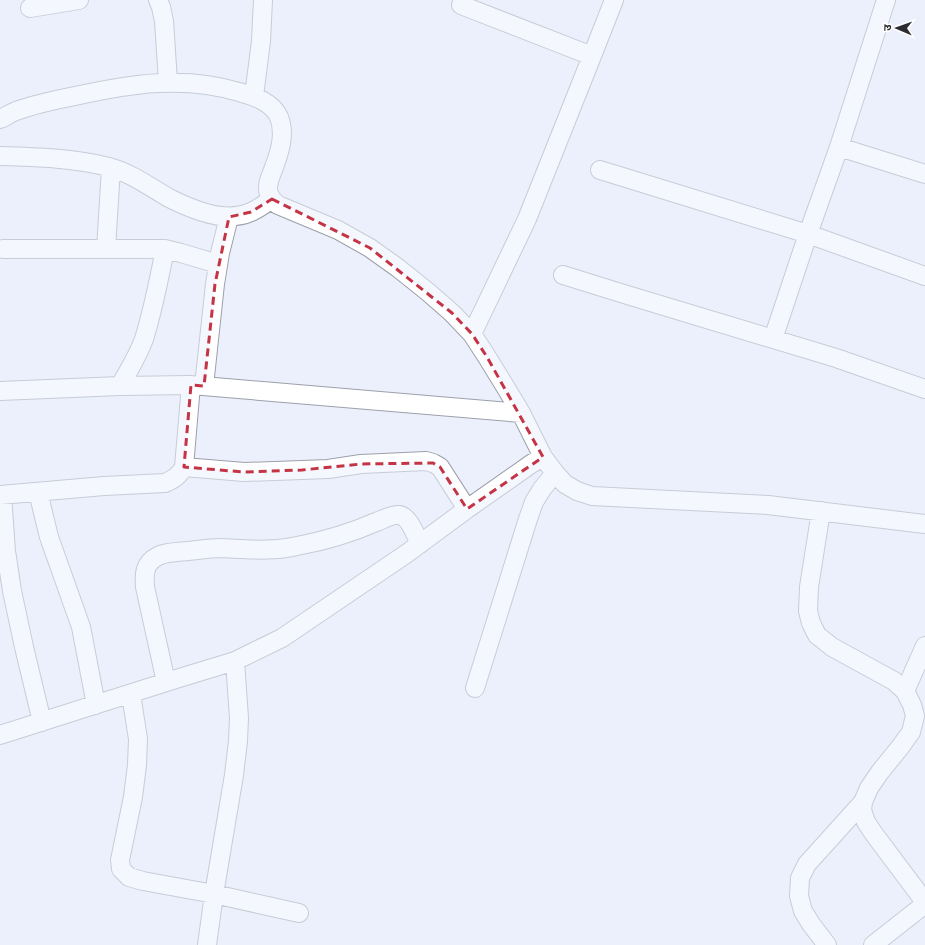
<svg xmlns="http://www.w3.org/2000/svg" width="925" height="945" font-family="'Crimson Pro','Noto Sans Devanagari',serif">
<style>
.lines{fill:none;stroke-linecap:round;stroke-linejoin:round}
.street-casing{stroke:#9ba0ab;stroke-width:20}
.street{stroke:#fff;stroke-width:18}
.marked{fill:none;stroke:#c53445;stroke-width:3;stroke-dasharray:8 5;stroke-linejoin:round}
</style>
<rect width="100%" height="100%" fill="#ebf0fc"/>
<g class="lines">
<!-- street casing -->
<g class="street-casing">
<path id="street" d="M158,0L161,7L164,21L168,82
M461,5L592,56
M30,8L79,0
M254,96L261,41L263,0
M0,119C5,117 11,113 16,111C35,104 55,100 75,96C130,84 184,75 239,92C254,96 272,102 279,117C286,135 279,154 273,170C270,177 266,186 269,194C271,199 274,202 278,205L338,230L370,248L398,268L428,292L452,313L472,334L487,357L506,388L521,413L543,457L555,473L565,484L577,491L592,496L768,505L925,524
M839,147L925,174
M0,156C37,157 73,158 109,167C131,173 150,187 169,198C185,206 203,214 221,216C231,217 242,216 251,212C258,209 265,204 272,199
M600,170L808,234L925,276
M3,249H165L181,253L218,264
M106,249L111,168
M563,275L624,294L836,358L925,389
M472,334L527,219L592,56L614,0
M773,339L808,234L839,147L886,0
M120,386C128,371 138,356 144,339C153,310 159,280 165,249
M204,386L215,284L220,253L229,217
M0,391L120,386L191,385L521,413
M184,467L244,472L302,470L328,469L361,464L426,461L433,463L440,467L467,509
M38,492L49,537L81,627L96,705
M0,495L104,486L165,483C174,479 179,476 184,467L191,385
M2,495L6,551L12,591L24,647L42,722
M821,511L809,587L808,611L811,623L817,635L832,647L894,681L905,691L912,705L915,716L911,732L901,746L880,772L869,788L863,802L862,810L866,822L874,834L925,902
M166,682L145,587C144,574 144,563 158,556C166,552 178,552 188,551C199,550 210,548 221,548C246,549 273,552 297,546C324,541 351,533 376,522C382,520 393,514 399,515C409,516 416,536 420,544
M475,688L528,519L534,502L542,489L555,473
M905,691L925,646
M131,694L138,739L137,765L133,797L120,860L121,869L129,877L143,881L214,894L299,913
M0,735L176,679L235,661L282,638L406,554L467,509L531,464L543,457
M207,945L214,894L234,775L238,741L239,718L235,661
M827,945L811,924L803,911L799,896L800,878L807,864L863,802
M873,945L925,904"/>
</g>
<!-- street -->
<use href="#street" class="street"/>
</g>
<!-- marked area -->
<path d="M0 0H925V945H0ZM272,199L370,248L452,313L472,334L487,357L543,457L467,509L440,467L433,463L361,464L302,470L244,472L184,467L191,385L204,386L215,284L229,217L251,212Z" fill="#ebf0fc" fill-opacity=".55" fill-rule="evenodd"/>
<path class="marked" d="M272,199L370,248L452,313L472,334L487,357L543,457L467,509L440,467L433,463L361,464L302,470L244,472L184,467L191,385L204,386L215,284L229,217L251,212Z"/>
<!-- north arrow -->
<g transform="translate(897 28) rotate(272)" stroke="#ffffff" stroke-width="3" paint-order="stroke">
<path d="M0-3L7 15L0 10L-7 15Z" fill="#2a2c30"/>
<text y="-6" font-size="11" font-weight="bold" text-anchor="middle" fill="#2a2c30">उ</text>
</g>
</svg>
